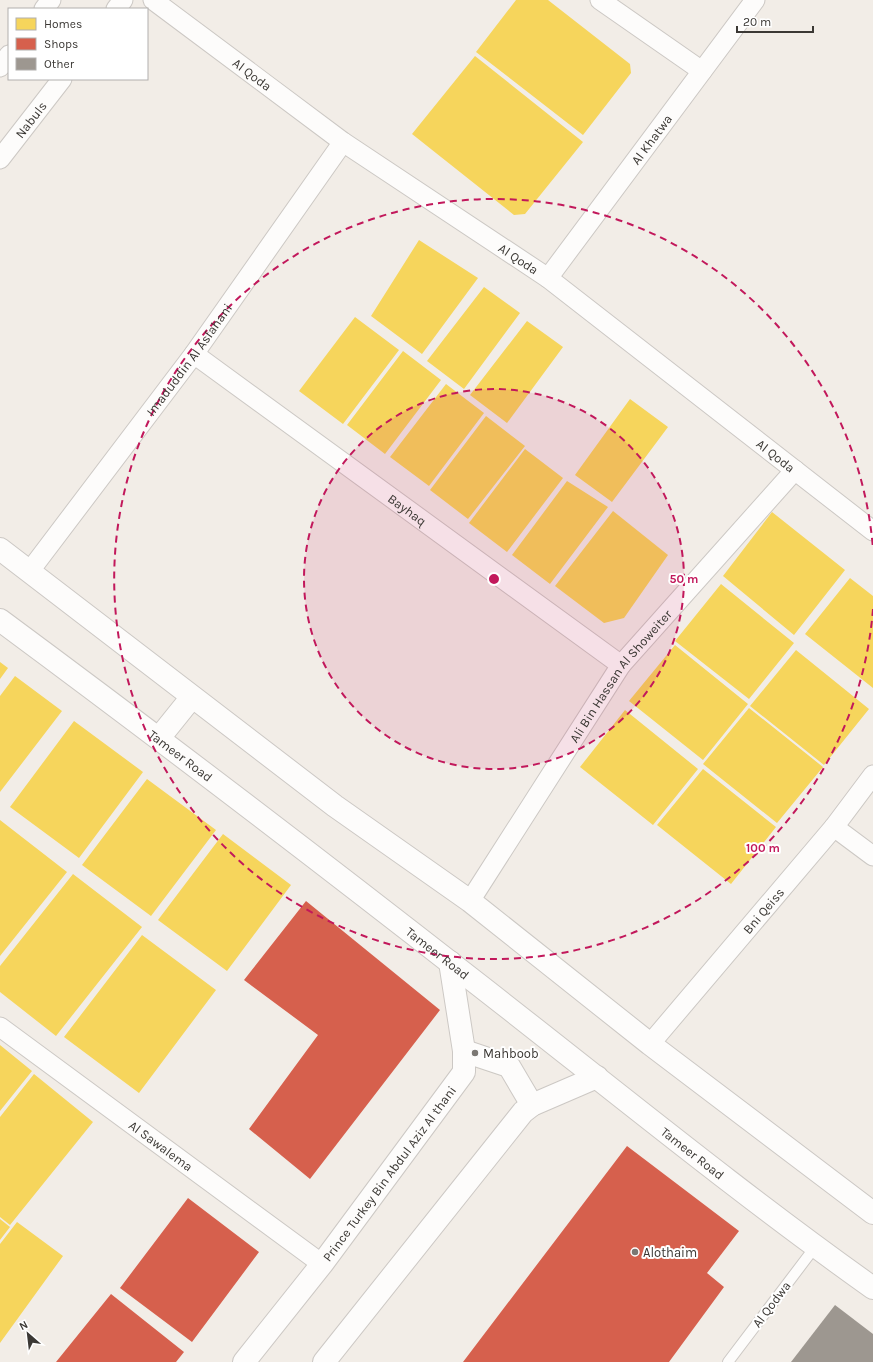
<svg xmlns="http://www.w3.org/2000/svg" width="873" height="1362" font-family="Karla,sans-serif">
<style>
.homes{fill:#f6d55c}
.shops{fill:#d6604d}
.building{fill:#9d9790}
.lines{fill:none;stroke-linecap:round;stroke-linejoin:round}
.service-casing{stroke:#ccc8c4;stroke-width:12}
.minor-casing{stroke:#ccc8c4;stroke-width:21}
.tertiary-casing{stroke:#ccc8c4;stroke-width:24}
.service{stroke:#fdfcfb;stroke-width:10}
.minor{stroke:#fdfcfb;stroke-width:19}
.tertiary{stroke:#fdfcfb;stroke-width:22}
.ring{fill:none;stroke:#c2185b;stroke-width:2;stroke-dasharray:7 5}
.poi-dot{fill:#7b7773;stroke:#fff;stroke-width:1.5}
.labels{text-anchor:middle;stroke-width:4;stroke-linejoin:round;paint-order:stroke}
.street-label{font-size:13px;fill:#3b3834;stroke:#fff}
.poi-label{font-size:13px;fill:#3b3834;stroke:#fff;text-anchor:start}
.centre{fill:#c2185b;stroke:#fff;stroke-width:2}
.ring-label{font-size:12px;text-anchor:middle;font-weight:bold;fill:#c2185b;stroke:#fff;stroke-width:4;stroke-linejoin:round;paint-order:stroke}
</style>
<rect width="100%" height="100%" fill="#f2ede7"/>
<!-- homes -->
<path class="homes" d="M516,0H548L630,64L631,73L583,135L476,52Z
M475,56L583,142L525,214L514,215L412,134Z
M419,240L478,278L422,354L371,316Z
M484,287L520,313L464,389L427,361Z
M355,317L399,350L343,424L299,391Z
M527,321L563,347L507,423L470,395Z
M403,351L441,380L385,454L347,425Z
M446,384L484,413L429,486L390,457Z
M630,399L668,427L612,502L575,475Z
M486,416L525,446L468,519L430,490Z
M525,449L563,478L507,552L469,523Z
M567,481L608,507L550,584L512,555Z
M613,511L668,555L624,618L604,623L555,586Z
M772,512L845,570L794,635L723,576Z
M850,578L873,596V688L805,634Z
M721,584L794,643L749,699L675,641Z
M675,645L748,704L703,760L629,701Z
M796,650L869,709L824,765L750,706Z
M0,662L8,668L0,679Z
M15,676L62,711L0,792V696Z
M749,708L823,767L777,823L703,764Z
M625,710L698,769L653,825L580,767Z
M74,721L143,772L79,858L10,807Z
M703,769L776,827L731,884L657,825Z
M147,779L216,830L151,916L82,865Z
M0,820L67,872L0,956Z
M223,834L291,885L227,971L158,920Z
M73,874L142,927L56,1036L0,992V966Z
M142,935L216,990L139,1093L64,1037Z
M0,1045L32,1071L0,1111Z
M34,1074L93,1122L10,1225L0,1217V1117Z
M0,1219L10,1227L0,1240Z
M17,1222L63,1256L0,1343V1244Z"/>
<!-- shops -->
<path class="shops" d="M306,901L440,1010L310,1179L249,1129L318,1035L244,980Z
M627,1146L739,1231L707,1273L724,1287L669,1362H463Z
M188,1198L259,1252L192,1342L120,1288Z
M111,1294L184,1352L176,1362H56Z"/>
<!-- building -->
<path class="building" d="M835,1305L873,1334V1362H791Z"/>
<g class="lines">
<!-- service casing -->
<g class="service-casing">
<path id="service" d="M728,1362L815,1247"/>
</g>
<!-- minor casing -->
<g class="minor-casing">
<g id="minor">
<path id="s1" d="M153,0L343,142L548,278L873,531"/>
<path d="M600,0L702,71"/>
<path d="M44,9L51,0"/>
<path d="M116,9L123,0"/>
<path d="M0,67L9,55"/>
<path id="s2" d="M0,159L62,79"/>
<path id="s3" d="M548,278L755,0"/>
<path id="s4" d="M194,354L621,665"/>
<path id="s5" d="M29,572L194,354L343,142"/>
<path d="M834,827L873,856"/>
<path id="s6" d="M470,901L621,665L795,470"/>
<path id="s7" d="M0,1027L322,1264"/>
<path id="s8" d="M650,1044L834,827L873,775"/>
</g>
</g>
<!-- tertiary casing -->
<g class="tertiary-casing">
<g id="tertiary">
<path d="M0,549L335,806L470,901L650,1044L873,1213"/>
<path id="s9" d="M0,620C158,737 315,857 470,978C604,1082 735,1190 873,1288"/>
<path d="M159,738L192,697"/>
<path d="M464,1051L509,1066L532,1105"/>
<path id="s10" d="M244,1362L322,1264L464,1072V1051L450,962"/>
<path d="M324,1362L523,1112L532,1105L597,1077"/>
</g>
</g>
<!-- service -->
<use href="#service" class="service"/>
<!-- minor -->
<use href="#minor" class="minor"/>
<!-- tertiary -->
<use href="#tertiary" class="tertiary"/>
</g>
<!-- distance rings -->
<circle cx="494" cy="579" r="190" fill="#c2185b" fill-opacity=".12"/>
<g class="ring">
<circle cx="494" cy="579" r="190"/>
<path d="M873 609A380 380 0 1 1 873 549"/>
</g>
<!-- markers -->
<g class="poi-dot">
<circle cx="475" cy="1053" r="4"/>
<circle cx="635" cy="1252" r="4"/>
</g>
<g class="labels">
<!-- street labels -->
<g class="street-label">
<text dy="5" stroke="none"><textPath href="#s1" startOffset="124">Al Qoda</textPath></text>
<text dy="5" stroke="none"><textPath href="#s2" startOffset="50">Nabuls</textPath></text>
<text dy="5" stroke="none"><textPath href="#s3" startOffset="173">Al Khatwa</textPath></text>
<text dy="5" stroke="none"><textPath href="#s1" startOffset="448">Al Qoda</textPath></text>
<text dy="5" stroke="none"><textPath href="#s5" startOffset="266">Imaduddin Al Asfahani</textPath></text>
<text dy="5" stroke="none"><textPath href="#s1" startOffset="772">Al Qoda</textPath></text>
<text dy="5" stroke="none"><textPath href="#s4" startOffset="264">Bayhaq</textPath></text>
<text dy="5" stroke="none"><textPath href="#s6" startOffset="271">Ali Bin Hassan Al Showeiter</textPath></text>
<text dy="5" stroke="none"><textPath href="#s9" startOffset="226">Tameer Road</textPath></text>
<text dy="5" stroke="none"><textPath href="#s8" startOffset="175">Bni Qeiss</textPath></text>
<text dy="5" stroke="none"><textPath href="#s9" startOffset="550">Tameer Road</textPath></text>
<text dy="5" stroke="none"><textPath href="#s7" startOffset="200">Al Sawalema</textPath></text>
<text dy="5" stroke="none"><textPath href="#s9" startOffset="874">Tameer Road</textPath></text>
<text dy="5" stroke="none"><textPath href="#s10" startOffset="238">Prince Turkey Bin Abdul Aziz Al thani</textPath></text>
<text transform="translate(771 1304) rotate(-53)" y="5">Al Qodwa</text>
</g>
<!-- poi labels -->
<g class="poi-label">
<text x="483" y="1058">Mahboob</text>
<text x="643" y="1257">Alothaim</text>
</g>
</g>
<circle cx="494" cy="579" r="6" class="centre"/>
<g class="ring-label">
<text x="684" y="583">50 m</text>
<text x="763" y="852">100 m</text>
</g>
<!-- legend -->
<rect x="8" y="8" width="140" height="72" fill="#ffffff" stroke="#b1afae"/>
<rect x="16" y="18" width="20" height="12" fill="#f6d55c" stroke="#b1afae"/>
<text x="44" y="28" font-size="12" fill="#3b3834">Homes</text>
<rect x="16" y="38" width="20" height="12" fill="#d6604d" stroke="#b1afae"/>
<text x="44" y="48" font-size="12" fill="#3b3834">Shops</text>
<rect x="16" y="58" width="20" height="12" fill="#9d9790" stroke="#b1afae"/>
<text x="44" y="68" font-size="12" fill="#3b3834">Other</text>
<!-- north arrow -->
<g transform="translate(28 1334) rotate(332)" stroke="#ffffff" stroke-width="3" paint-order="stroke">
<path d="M0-3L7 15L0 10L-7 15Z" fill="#3b3834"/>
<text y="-6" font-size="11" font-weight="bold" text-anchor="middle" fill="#3b3834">N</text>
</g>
<!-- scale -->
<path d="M737 26v6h76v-6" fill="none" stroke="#3b3834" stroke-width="2"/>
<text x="743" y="26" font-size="12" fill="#3b3834" stroke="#ffffff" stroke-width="3" paint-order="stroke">20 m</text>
</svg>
